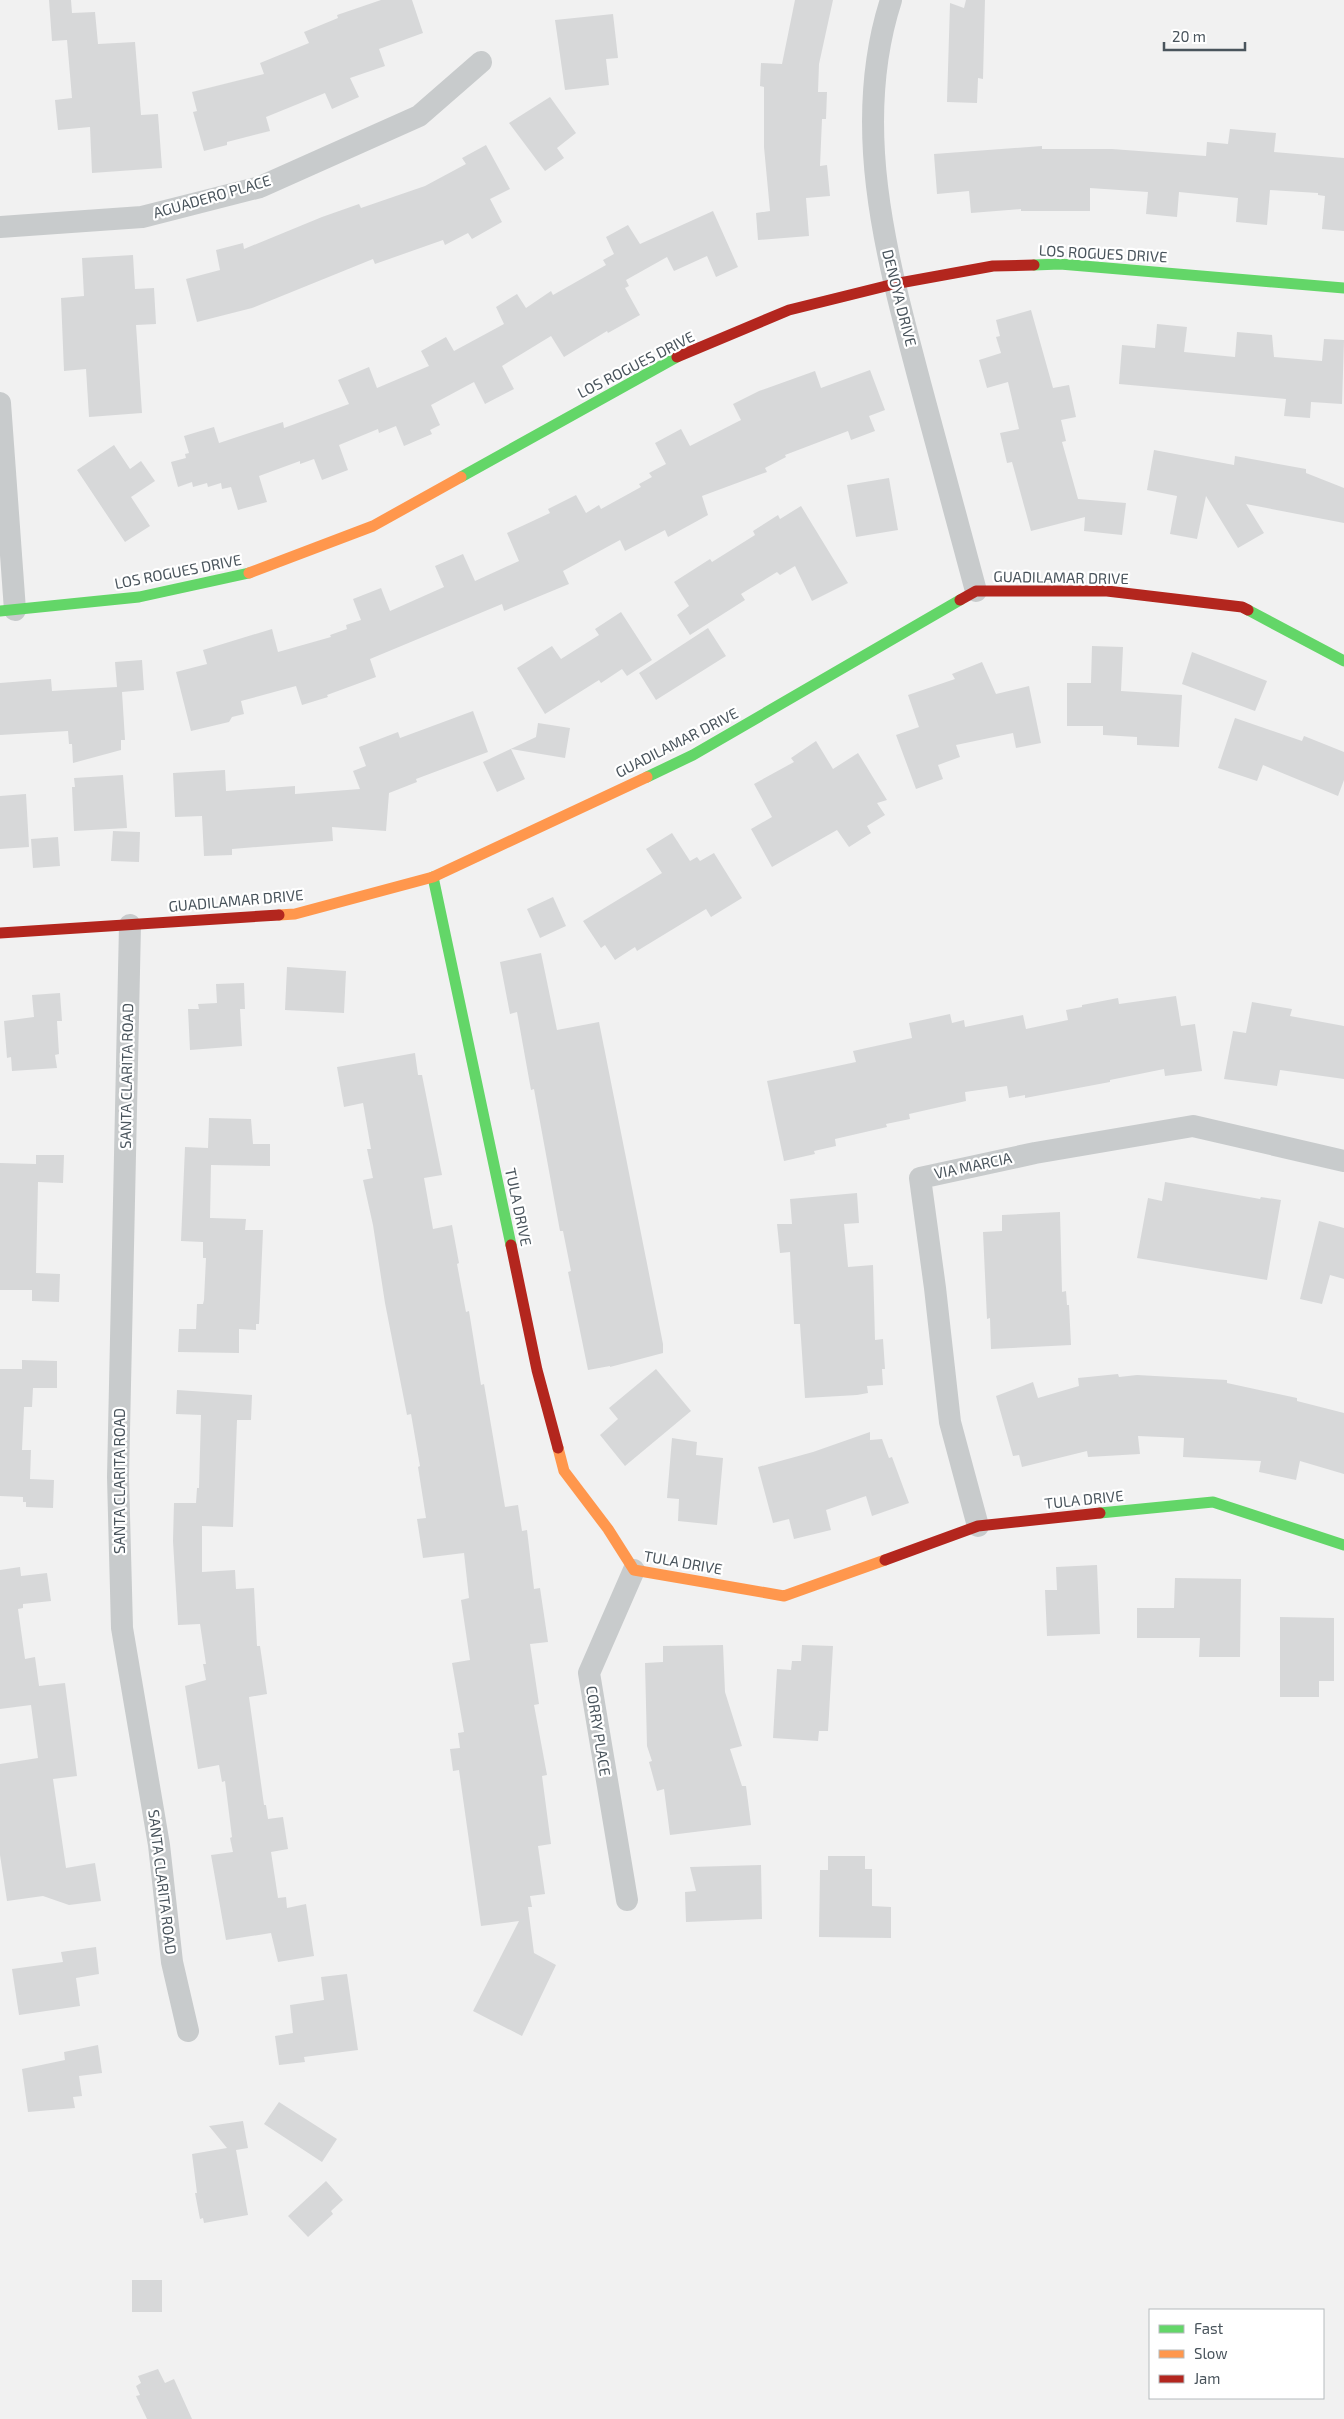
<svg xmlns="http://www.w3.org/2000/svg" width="1344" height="2419" font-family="'Exo 2',sans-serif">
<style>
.building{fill:#d7d8d9}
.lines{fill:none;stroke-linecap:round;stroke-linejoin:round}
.street{stroke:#c8cbcc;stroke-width:22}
.fast{stroke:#63d668;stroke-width:11}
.slow{stroke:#ff974d;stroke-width:11}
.jam{stroke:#b3261e;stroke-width:11}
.labels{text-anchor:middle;stroke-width:4.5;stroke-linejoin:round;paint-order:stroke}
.street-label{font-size:15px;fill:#49545c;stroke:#fff}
</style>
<rect width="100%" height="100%" fill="#f1f1f1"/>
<!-- building -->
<path class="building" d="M49,0H71L72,13L95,12L98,44L135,42L141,115L158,114L162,168L92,173L90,127L58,130L55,100L72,98L67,40L52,41Z
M381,0H412L423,33L379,49L385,66L350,78L359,97L332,109L325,93L266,117L270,131L227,142V145L204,151L193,112L197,111L192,92L264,74L260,63L309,43L304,32L338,18L337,15Z
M795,0H833L819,64L818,92H827L826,119H822L820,166L827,165L830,196L806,198L809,236L758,240L756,213L770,211L764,147V87L760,86L761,63L782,64Z
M966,0H985L983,79L978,78L977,103L947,102L950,3L964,8Z
M613,14L618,58L606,59L609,85L565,90L555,20Z
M550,97L576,133L557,148L564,158L545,171L509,123Z
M1230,129L1276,133L1274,152L1344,158V231L1322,229L1325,196L1318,195V193L1270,190L1267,225L1236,222L1238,198L1179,192L1177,217L1146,214L1148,192L1090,188V211H1021V209L971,213L969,191L937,194L934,154L1042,146V149H1112L1206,156L1207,142L1228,144Z
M486,145L510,189L490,199L502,222L472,239L468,233L445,245L443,240L375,264L373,259L252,308L197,322L186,279L220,270L216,250L243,243L244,249L322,217L359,204L361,208L425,186L466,164L462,158Z
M713,211L738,267L716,277L707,256L674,271L667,257L626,280L629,286L625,288L640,315L608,333L607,331L564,357L551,336L502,366L514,389L485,404L474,382L431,405L440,425L430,430L432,434L404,446L396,426L379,433L378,429L339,445L348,470L322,480L314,459L300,464V461L259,476L267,502L238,510L231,487L222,489L221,483L208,487L207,483L193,487L192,482L178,487L171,462L186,458L185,454L189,453L184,436L214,427L219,443L283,422L284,428L349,404L338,380L369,367L377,388L429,366L421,351L446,337L454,351L504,324L496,307L517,294L526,308L551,291L553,295L606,265L603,260L614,254L606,237L628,225L640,244Z
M133,255L135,289L154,288L156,324L136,325L142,413L89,417L86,369L64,371L61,298L84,296L82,258Z
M1031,310L1053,388L1069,385L1076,417L1061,420L1066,441L1062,442L1078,499L1126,503L1122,535L1084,531L1085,517L1031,531L1012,462L1007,463L1000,433L1019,429L1008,382L987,388L979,360L1001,353L996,337L1000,336L996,320Z
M1157,324L1187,327L1184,352L1235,357L1237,332L1272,335L1274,357L1322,361L1324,339L1344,340L1342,404L1311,402L1310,418L1284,416L1286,399L1119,384L1122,345L1155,348Z
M870,370L885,410L869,416L875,431L851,440L848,431L785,455L786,457L765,468L767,472L702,496L708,515L668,537L665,530L625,551L620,540L563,571L569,584L504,611L502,604L370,659L376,677L327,695L328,697L302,705L296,686L241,701L244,714L232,717L229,722L191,731L176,672L207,664L203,650L272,629L278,652L331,637L330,635L347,629L346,625L361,620L353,599L381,588L390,611L444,587L435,566L463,554L475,581L519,561L507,533L550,513L548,509L576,495L586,513L599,505L601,509L641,487L639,484L652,477L649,473L666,464L655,443L681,429L690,446L741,420L733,404L759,391L815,371L821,388Z
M114,445L130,469L141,461L155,481L131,497L150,526L125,542L77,470Z
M1154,450L1234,465L1235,456L1306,469V473L1344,488V523L1246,504L1264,533L1238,548L1206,496L1197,539L1170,534L1177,496L1147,490Z
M889,478L898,530L856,537L847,485Z
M801,506L848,583L812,601L795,566L780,575L777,572L741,594L745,600L690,635L677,615L689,606L674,582L710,559L712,562L755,535L753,531L778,515L780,519Z
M621,612L652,660L627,676L622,669L601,683L599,680L545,714L517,668L552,646L561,659L599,635L595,629Z
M708,628L726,656L656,700L639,673Z
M1092,646L1123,647L1121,691L1182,695L1179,747L1137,745V737L1103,735V726H1067V683H1091Z
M1192,652L1267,681L1255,711L1182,684Z
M142,660L144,690L122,692L125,740H121V750L73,763L72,744H69L68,731L0,735V683L51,679L52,691L117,687L115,662Z
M982,662L996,694L1029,686L1041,743L1016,748L1013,733L956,745L960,757L938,765L943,779L916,789L896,735L919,727L908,695L955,679L952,674Z
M473,711L488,752L416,779L417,782L389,793L386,831L332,827L333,841L232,849V855L204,856L202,816L175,817L173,773L225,770L226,791L295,786V794L360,789L353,771L366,766L359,747L398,732L400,738Z
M1235,718L1302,741L1304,736L1344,752V780L1338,796L1263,765L1257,781L1218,768Z
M538,723L570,728L565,758L511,749L525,779L497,792L483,762L536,737Z
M816,741L833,769L858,753L887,800L877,803L885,815L867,826L871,833L849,847L837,830L772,867L751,829L772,817L754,784L794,762L791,758Z
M123,775L127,828L74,831L72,787H75L74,778Z
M26,794L29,847L0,849V796Z
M113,831L140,832L139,862L111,861Z
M672,833L690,861L697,857L700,861L714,853L742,898L711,917L706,909L637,951L635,947L615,960L605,945L601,948L583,921L662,873L646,849Z
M58,837L60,866L33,868L31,839Z
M553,897L566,926L540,938L527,909Z
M541,953L557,1030L599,1022L663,1344V1353L610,1367V1366L588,1370L568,1272L571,1271L563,1231H560L534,1089L531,1090L517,1012L510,1014L500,962Z
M287,967L346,971L344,1013L285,1010Z
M244,983L245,1009H240L242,1046L190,1050L188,1009H199L198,1004L217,1003L216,984Z
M60,993L62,1021H57L59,1054L55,1055L57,1068L12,1071L11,1057L7,1058L4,1021L34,1017L32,995Z
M1176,996L1181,1026L1195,1024L1202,1071L1165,1076L1164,1069L1110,1080V1082L1025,1098V1095L1009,1098L1007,1086L965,1092L966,1101L909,1114L910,1119L886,1124L887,1127L835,1139L836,1146L814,1151L815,1154L784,1161L767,1081L856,1062L853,1051L912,1038L909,1023L950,1014L952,1023L964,1020L965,1027L1023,1015L1026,1029L1068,1020L1066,1010L1082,1007V1005L1118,998L1119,1004Z
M1252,1002L1292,1009L1290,1016L1344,1026V1079L1280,1070L1277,1086L1224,1079L1233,1031L1246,1033Z
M415,1053L418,1075H422L442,1175L424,1178L433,1229L452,1225L459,1263L457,1264L466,1312L469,1311L481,1385L484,1384L505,1507L518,1505L522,1531L527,1530L534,1589L540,1588L548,1642L530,1644L539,1704L534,1705L547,1775L542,1776L551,1844L538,1846L545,1894L530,1896L532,1907H528L534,1953L556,1965L522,2036L473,2011L519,1921L481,1926L459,1770L453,1771L450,1749L460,1748L458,1733L464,1732L452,1663L470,1660L461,1600L469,1598L464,1553L423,1558L417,1519L426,1518L418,1467L420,1466L411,1414L407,1415L385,1303L373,1225L363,1180L373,1178L367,1149H371L363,1103L344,1107L337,1067Z
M209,1118L251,1119L253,1144H270V1166L211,1165L210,1218L246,1219L245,1230H263L259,1324H256V1330L239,1329V1353L178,1352L179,1329H196L197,1304H203L204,1300L206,1258H203V1242L181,1241L185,1147L208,1148Z
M36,1155H64L63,1183L38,1182L36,1273L60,1274L59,1302L32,1301V1290H0V1163L36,1164Z
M1165,1182L1260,1199L1261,1197L1281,1200L1267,1280L1137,1258L1148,1198L1162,1201Z
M857,1193L859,1223L844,1224L848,1267L873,1265L875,1340L883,1339L885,1369H882L883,1385L867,1386L868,1393L857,1395L805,1398L800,1324H794L790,1252L780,1253L777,1224H792L790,1199Z
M1060,1212L1062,1292L1066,1291L1067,1305H1069L1071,1345L991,1349L990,1318L987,1319L983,1232L1002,1231V1215Z
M1319,1221L1344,1228V1279L1330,1275L1322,1304L1300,1299Z
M22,1360L57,1361V1388H33L32,1407H24L22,1450H31L30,1479L54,1480L53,1508L26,1507V1502H23V1497L0,1496V1369H22Z
M656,1369L691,1411L625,1466L600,1435L618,1419L609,1408Z
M1118,1374L1119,1377L1137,1375L1227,1380V1383L1297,1398V1401L1344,1413V1474L1300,1461L1296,1480L1259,1472L1261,1461L1183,1457L1184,1438L1138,1436L1140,1454L1088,1457L1087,1451L1022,1467L1019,1455L1013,1456L996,1396L1033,1382L1038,1398L1079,1386L1078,1378Z
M177,1390L252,1395L251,1420H237L233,1527L202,1526V1572L235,1570L236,1589L254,1588L257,1646H260L267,1694L249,1697L264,1805H266L268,1819L283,1817L288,1849L271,1852L278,1898L286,1897L287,1908L306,1904L314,1956L278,1962L271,1933L226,1940L211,1855L233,1852L230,1838L232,1837L225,1781L222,1782L219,1765L198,1769L185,1686L206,1680L203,1664H206L200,1624L178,1625L173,1541L174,1503H196L197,1488H199L201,1415L176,1414Z
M870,1432V1440L882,1439L889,1458L892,1457L909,1503L872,1516L866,1496L826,1510L831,1530L794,1539L789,1519L773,1523L758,1467L813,1452Z
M672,1438L697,1442L696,1455L723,1458L717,1525L678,1521L679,1499L667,1498Z
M1097,1565L1100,1634L1047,1636L1045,1590H1057L1056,1567Z
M20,1567L21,1576L47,1573L51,1601L23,1604V1608L18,1609L25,1659L35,1657L39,1686L65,1683L77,1776L53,1779L66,1868L95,1863L101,1901L69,1905L43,1896L7,1901L0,1855V1764L38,1758L31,1705L0,1709V1570Z
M1175,1578L1241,1579L1240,1657H1199L1200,1638H1137V1608H1174Z
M1280,1617L1334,1618V1681H1319V1697H1280Z
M723,1645L725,1692L742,1746L730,1749L742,1786H746L751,1825L670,1835L664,1789L657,1791L649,1762L652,1761L647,1746L645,1663L663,1662V1646Z
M802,1645L833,1646L828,1731H819L818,1741L773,1738L777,1669L791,1670L792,1661H801Z
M828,1856H865V1869H872V1906L891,1907V1938L819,1937L820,1870H828Z
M761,1865L762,1919L686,1922L685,1892L696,1891L690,1867Z
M96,1947L99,1974L76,1978L80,2006L19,2015L12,1969L63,1962L61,1952Z
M347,1974L358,2050L304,2057L305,2062L279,2065L275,2036L293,2033L290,2005L324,2000L321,1977Z
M98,2045L102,2073L79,2076L82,2096L73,2097L75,2108L28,2112L22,2069L65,2060L64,2052Z
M279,2102L337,2139L322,2162L264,2124Z
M243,2121L248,2148L236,2150L248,2215L204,2223L203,2218L200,2219L195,2193H197L192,2154L227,2148L209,2126Z
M326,2181L343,2200L331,2211L333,2214L308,2237L288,2216Z
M132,2280H162V2312H132Z
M158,2369L165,2383L174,2379L192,2419H147L136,2396L140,2395L136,2386L141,2383L138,2376Z"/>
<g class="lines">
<!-- street -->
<path class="street" d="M891,0C850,127 887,258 920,383C939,452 957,522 976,591
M0,227L142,217L260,187L419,116L481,62
M0,403L15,610
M130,925L118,1477L122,1628L159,1845L172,1962L188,2031
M978,1526L950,1422L935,1288L920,1178L1035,1153L1193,1126L1344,1161
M627,1900L589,1673L634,1570"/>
<!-- fast -->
<path class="fast" d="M1034,265L1060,264L1344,288
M461,477L677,357
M1248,610L1344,661
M0,611L139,597L249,573
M647,777L693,755L960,600
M433,877L511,1245
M1100,1513L1213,1502L1344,1545"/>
<!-- slow -->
<path class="slow" d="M249,573L373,526L461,477
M279,915L295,914L433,877L647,777
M558,1448L564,1471L608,1529L634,1570L784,1596L885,1560"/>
<!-- jam -->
<path class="jam" d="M677,357L789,310L894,284L993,266L1034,265
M960,600L976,591H1107L1242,607L1248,610
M0,933L279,915
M511,1245L537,1370L558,1448
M885,1560L978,1526L1100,1513"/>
</g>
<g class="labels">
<!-- street labels -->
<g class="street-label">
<text transform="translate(212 197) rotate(-16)" y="5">AGUADERO PLACE</text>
<text transform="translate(1103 254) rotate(3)" y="5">LOS ROGUES DRIVE</text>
<text transform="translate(899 298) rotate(76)" y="5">DENOYA DRIVE</text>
<text transform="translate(636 365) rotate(-27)" y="5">LOS ROGUES DRIVE</text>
<text transform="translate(178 572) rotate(-11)" y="5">LOS ROGUES DRIVE</text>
<text transform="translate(1061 578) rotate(1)" y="5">GUADILAMAR DRIVE</text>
<text transform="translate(677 743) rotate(-27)" y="5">GUADILAMAR DRIVE</text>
<text transform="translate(236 901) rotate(-5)" y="5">GUADILAMAR DRIVE</text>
<text transform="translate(127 1076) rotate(-89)" y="5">SANTA CLARITA ROAD</text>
<text transform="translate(973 1166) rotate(-12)" y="5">VIA MARCIA</text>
<text transform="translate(518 1207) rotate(78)" y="5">TULA DRIVE</text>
<text transform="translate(120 1481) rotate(-90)" y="5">SANTA CLARITA ROAD</text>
<text transform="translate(1084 1500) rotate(-6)" y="5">TULA DRIVE</text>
<text transform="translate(683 1563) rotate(10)" y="5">TULA DRIVE</text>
<text transform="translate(598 1731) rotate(81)" y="5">CORRY PLACE</text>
<text transform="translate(162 1882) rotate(83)" y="5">SANTA CLARITA ROAD</text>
</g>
</g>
<!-- legend -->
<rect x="1149" y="2309" width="175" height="90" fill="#ffffff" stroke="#b6bbbe"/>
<rect x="1159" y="2325" width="25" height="8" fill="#63d668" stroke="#b6bbbe"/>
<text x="1194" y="2334" font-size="15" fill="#49545c">Fast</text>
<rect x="1159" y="2350" width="25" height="8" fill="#ff974d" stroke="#b6bbbe"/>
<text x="1194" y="2359" font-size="15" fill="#49545c">Slow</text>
<rect x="1159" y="2375" width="25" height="8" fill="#b3261e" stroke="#b6bbbe"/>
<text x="1194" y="2384" font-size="15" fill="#49545c">Jam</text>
<!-- scale -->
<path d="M1164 42v8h81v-8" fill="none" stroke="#49545c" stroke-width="2.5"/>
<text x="1172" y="42" font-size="15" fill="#49545c" stroke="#ffffff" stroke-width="4" paint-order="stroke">20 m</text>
</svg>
